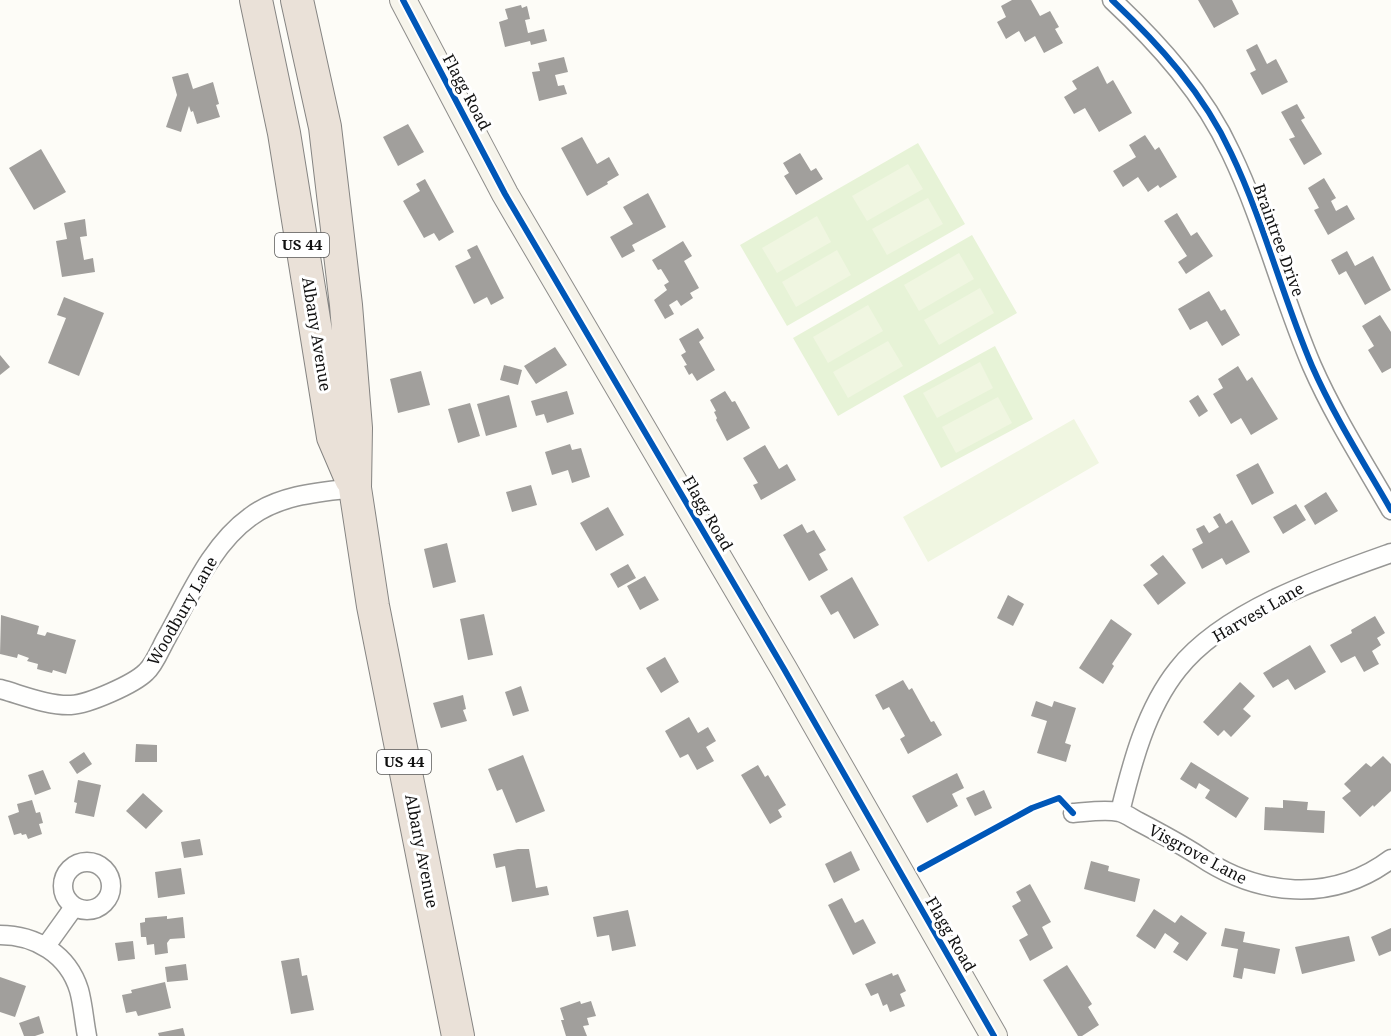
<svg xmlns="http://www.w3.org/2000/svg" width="1391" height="1036" font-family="'Noto Serif',serif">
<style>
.green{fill:#e7f3d7}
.pitch{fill:#f0f6e1}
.building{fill:#a19f9c}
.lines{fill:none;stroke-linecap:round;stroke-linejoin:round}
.street-casing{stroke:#979795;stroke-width:21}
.secondary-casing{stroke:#8e8d8b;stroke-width:28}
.highway-casing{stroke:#858482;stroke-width:34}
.street{stroke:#fffffe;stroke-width:18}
.secondary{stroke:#f6f4eb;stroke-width:26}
.highway{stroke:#eae1d8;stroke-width:32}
.cycleway-casing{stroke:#fff;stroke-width:10}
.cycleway{stroke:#0057b8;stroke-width:6}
.labels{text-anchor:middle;stroke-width:6;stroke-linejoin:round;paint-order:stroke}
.shield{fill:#fff;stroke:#585858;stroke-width:1.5}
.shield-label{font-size:15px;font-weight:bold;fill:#111}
.street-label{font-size:16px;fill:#111;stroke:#fff}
</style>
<rect width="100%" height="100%" fill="#fdfcf7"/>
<!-- green -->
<path class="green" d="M918,143L965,224L787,326L740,245Z
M972,235L1017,313L838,416L793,338Z
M995,346L1033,419L941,468L903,396Z"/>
<!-- pitch -->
<path class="pitch" d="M908,164L923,189L867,221L852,196Z
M928,198L943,224L887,255L872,229Z
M817,216L831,242L777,273L762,248Z
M837,250L851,275L796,307L782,282Z
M959,253L974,279L919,311L904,285Z
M980,288L994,313L939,345L924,320Z
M868,305L883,331L828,363L813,337Z
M888,341L903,366L848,398L833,372Z
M980,362L993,388L937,418L923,393Z
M998,397L1012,423L956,453L942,427Z
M1074,419L1099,463L928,562L903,517Z"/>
<!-- building -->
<path class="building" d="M1012,0H1031L1040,16L1050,11L1059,27L1055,29L1063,43L1044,53L1035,36L1025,42L1019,31L1006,39L997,22L1006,17L1001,6Z
M1198,0H1232L1239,14L1214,28Z
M521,5L522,8L527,6L530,19L525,20L528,33L544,29L547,41L531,45L530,41L505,47L499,22L508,19L505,9Z
M1257,44L1267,64L1276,59L1288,82L1262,95L1250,73L1256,70L1246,50Z
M564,57L568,72L555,75L558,86L564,85L567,94L539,101L532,72L540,71L538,63Z
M1098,66L1107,84L1113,80L1132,113L1099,132L1085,108L1074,114L1064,97L1077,89L1072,81Z
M188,73L193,89L213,82L219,104L216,105L220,117L197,124L193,111L191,112L189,106L181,132L166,127L177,95L172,77Z
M1297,104L1305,118L1301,120L1322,154L1304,165L1289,139L1295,137L1281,112Z
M408,124L424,152L398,166L383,137Z
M1145,135L1155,150L1159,147L1177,177L1160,188L1158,185L1148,192L1138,177L1123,187L1113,171L1136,157L1129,145Z
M582,137L597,164L609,157L619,175L607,182L608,184L587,196L561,148Z
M41,149L66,192L34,210L9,168Z
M800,153L811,171L816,168L823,179L796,195L784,176L789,173L783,163Z
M1324,178L1336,198L1331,201L1336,211L1347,205L1355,219L1328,235L1314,210L1319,208L1308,188Z
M425,179L454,232L439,241L434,233L424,238L403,201L420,191L416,184Z
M648,193L666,227L632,245L635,251L622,258L610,237L633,224L623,207Z
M1177,213L1191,236L1197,232L1213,256L1186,274L1178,262L1187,256L1164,221Z
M85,219L87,236L80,237L84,260L93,258L95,272L62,277L56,241L67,239L64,223Z
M683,241L692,256L684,261L699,288L690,293L693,298L681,306L677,300L669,305L674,314L665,319L654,300L667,290L664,285L669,282L661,269L658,270L652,260Z
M477,245L504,298L491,305L487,297L474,304L455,266L471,258L467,250Z
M1347,251L1355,266L1373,256L1391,290L1365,305L1346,271L1339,275L1331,260Z
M1209,291L1221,311L1225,309L1240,335L1222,346L1207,321L1190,330L1178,309Z
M64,297L104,313L79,376L48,363L66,318L57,315Z
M1380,315L1391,332V368L1382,373L1368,350L1374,346L1362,326Z
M698,328L704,338L699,342L715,370L697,381L692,373L689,375L684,366L687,365L681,355L686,352L679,339Z
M555,347L567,365L536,384L524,366Z
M0,355L10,367L0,375Z
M504,365L522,370L518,385L500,380Z
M1238,366L1247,381L1252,377L1278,419L1251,435L1241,418L1231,424L1213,394L1223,388L1218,379Z
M421,371L430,405L398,413L390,379Z
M567,391L574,414L547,423L544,414L536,416L531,401Z
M725,391L732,402L735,401L750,428L727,441L716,420L717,418L714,412L716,411L710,400Z
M509,395L517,427L486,436L477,404Z
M1198,395L1208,411L1199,417L1189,401Z
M470,403L480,436L458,443L448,409Z
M570,444L572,450L581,448L590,477L572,483L568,470L552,475L545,452Z
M765,445L779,469L787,464L796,480L761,500L753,485L758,483L743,458Z
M1258,463L1274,493L1252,505L1236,475Z
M531,485L537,505L512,512L506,492Z
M1326,492L1338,511L1315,525L1304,506Z
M1296,504L1306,520L1283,534L1273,517Z
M608,507L624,535L596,551L580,523Z
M1220,513L1226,524L1232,520L1250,552L1226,565L1222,558L1202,569L1192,549L1203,543L1196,529L1204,525L1209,533L1219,527L1213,517Z
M802,524L807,533L814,530L826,550L819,554L828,570L809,581L783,535Z
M447,543L456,582L433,588L424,549Z
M1163,555L1186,583L1158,605L1143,585L1158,574L1150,565Z
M628,564L636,578L618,588L610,574Z
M645,576L659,600L640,610L627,586Z
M852,577L879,625L854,639L838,611L831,615L820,596Z
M1008,595L1024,604L1013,626L997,618Z
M484,614L493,655L468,660L460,619Z
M1,615L39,626L37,634L45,636L47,632L76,640L66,674L53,670L52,673L37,669L38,664L27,661L29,658L18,654L17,658L0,654Z
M1375,616L1385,633L1377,638L1381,645L1372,651L1379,664L1364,672L1355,656L1341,663L1330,645L1352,633L1351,630Z
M1111,619L1132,634L1112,664L1114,666L1103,684L1079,668Z
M1310,645L1326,672L1295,690L1288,679L1273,688L1263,673Z
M665,657L679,682L661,693L646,668Z
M903,680L909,690L912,688L931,722L934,721L942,735L908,754L900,739L905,736L889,707L883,710L875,695Z
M1240,682L1255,696L1243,709L1251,716L1231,737L1224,730L1218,736L1203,722Z
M521,686L529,711L513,716L505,692Z
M463,695L466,709L463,710L467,721L441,728L433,703Z
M1036,701L1052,707L1054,701L1076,708L1065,743L1071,745L1066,762L1037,753L1047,721L1031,716Z
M689,717L698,733L708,727L716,741L706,747L714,761L697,770L688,754L680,758L665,731Z
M136,744L157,745V762H135Z
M84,752L92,764L77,774L69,762Z
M523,755L545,811L516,823L502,789L497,791L488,769Z
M1383,756L1391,764V791L1374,807L1373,805L1360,817L1342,798L1351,791L1344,784L1366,763L1371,767Z
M1191,762L1249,798L1236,818L1205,798L1210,790L1199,783L1196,789L1180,779Z
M758,765L765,777L768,775L786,805L778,810L782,817L770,824L741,775Z
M43,770L51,789L35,795L28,775Z
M957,773L964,788L952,794L958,806L927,823L912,796Z
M78,780L101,785L94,817L75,813L77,803L74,802Z
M984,790L992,808L975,816L966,798Z
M143,793L163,811L146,829L126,811Z
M32,800L36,813L40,812L43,823L39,824L42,834L28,839L26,834L22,835L21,833L14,835L8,816L19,812L17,804Z
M1283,800L1308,802L1307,810L1325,811L1324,833L1264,830L1265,807L1283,808Z
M200,839L203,855L184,858L181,842Z
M518,849H529L536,888L547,886L549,895L512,902L505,866L496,868L493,854Z
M851,851L860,870L834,883L825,864Z
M1091,861L1109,866L1108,871L1140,879L1135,902L1084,889Z
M181,868L185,894L158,898L155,872Z
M1030,884L1051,922L1042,927L1053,948L1030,961L1019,940L1028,935L1012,906L1021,901L1016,892Z
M842,898L855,923L863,919L876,943L853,955L828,905Z
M1154,909L1175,923L1181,915L1207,933L1187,961L1173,952L1179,943L1165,933L1155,949L1136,936Z
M628,910L636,946L612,951L609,935L597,937L593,917Z
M167,916V919L183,917L185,938L170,939L167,943L168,953L155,955L154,944L147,945L146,937H141L140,923L145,922V918Z
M1225,928L1245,932L1243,942L1280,949L1275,974L1244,968L1242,979L1233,977L1238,949L1221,946Z
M1391,928V951L1379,956L1371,937Z
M1349,936L1355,961L1302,974L1295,947Z
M133,941L135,959L118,961L115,943Z
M299,958L302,976L307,975L314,1010L291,1014L281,961Z
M186,964L188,980L167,982L165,967Z
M1067,965L1092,1004L1088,1007L1099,1025L1082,1036H1078L1043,980Z
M892,973L893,976L898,974L906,991L900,994L905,1006L890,1012L887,1004L883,1006L878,993L871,996L865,984Z
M0,977L26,986L15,1017L0,1012Z
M165,982L171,1008L138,1016L136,1011L126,1013L122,995L132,993L131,990Z
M580,1001L581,1004L591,1001L596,1016L587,1018L589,1025L583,1026L587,1036H566L561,1020H564L560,1008Z
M39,1016L44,1033L35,1036H24L19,1023Z
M183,1028L185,1036H159L158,1033Z"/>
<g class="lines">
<!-- street casing -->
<g class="street-casing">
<path id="street" d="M1112,0C1159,44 1204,94 1231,153C1264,222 1282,296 1312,366C1334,416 1364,463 1391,510
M0,689C22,695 48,706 71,705C89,704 134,684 146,672C155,664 161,647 167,637C190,596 211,545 250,517C279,495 319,492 355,488
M1120,812C1132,763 1146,709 1178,669C1224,611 1323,577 1391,553
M1073,813C1087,812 1105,809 1119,812C1125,813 1133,819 1139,822C1160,833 1179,843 1199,856C1258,896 1331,904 1391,859
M63 886a24 24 0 1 1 48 0a24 24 0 1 1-48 0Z
M0,935C35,935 68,954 79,990C83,1004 84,1021 87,1036
M46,946L74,907"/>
</g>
<!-- secondary casing -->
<g class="secondary-casing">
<path id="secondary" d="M403,0L505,194L784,669L994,1036"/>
</g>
<!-- highway casing -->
<g class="highway-casing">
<path id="highway" d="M256,0L284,133L333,437L351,479
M297,0L325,127L346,305L356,428L355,488L373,606L458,1036"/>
</g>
<!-- street -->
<use href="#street" class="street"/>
<!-- secondary -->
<use href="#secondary" class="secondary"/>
<!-- highway -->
<use href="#highway" class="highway"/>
<!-- cycleway casing -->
<g class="cycleway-casing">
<path id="cycleway" d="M403,0L505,194L784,669L994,1036
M1112,0C1159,44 1204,94 1231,153C1264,222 1282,296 1312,366C1334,416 1364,463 1391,510
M920,869L1032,808L1059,798L1073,813"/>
</g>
<!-- cycleway -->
<use href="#cycleway" class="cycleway"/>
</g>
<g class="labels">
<!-- shield labels -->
<g class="shield">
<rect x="275" y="233" width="54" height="24" rx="4.5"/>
<rect x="377" y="750" width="54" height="24" rx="4.5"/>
</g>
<g class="shield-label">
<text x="302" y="250">US 44</text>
<text x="404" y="767">US 44</text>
</g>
<!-- street labels -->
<g class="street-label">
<text transform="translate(467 92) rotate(62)" y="6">Flagg Road</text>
<text transform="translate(1279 240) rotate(70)" y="6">Braintree Drive</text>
<text transform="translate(317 334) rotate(81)" y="6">Albany Avenue</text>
<text transform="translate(708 513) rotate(60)" y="6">Flagg Road</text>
<text transform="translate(182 611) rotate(-60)" y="6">Woodbury Lane</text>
<text transform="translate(1258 612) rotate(-30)" y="6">Harvest Lane</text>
<text transform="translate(422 851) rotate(79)" y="6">Albany Avenue</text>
<text transform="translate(1198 854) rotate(28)" y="6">Visgrove Lane</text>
<text transform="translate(951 934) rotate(60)" y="6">Flagg Road</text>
</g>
</g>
</svg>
